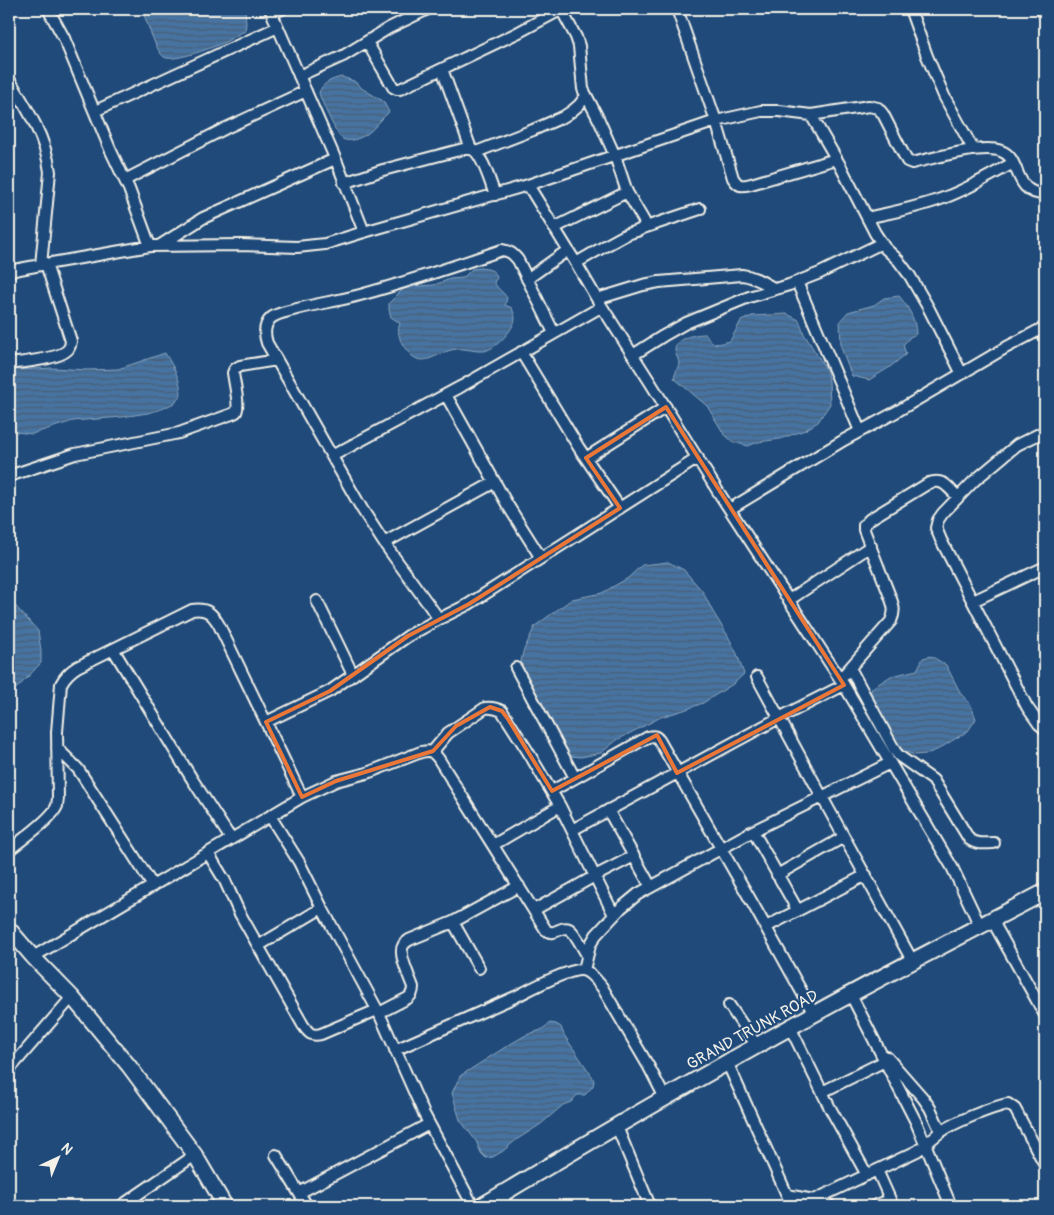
<svg xmlns="http://www.w3.org/2000/svg" width="1054" height="1215" font-family="Pangolin,sans-serif">
<style>
.water{fill:url(#water-rules);stroke:#8ca5bd}
.lines{fill:none;stroke-linecap:round;stroke-linejoin:round}
.street-casing{stroke:#f4f1e8;stroke-width:14}
.secondary-casing{stroke:#f4f1e8;stroke-width:18}
.primary-casing{stroke:#f4f1e8;stroke-width:19}
.street{stroke:#1f4a7a;stroke-width:10}
.secondary{stroke:#1f4a7a;stroke-width:14}
.primary{stroke:#1f4a7a;stroke-width:15}
.marked{fill:none;stroke:#ea7738;stroke-width:4;stroke-linejoin:round}
.labels{text-anchor:middle;stroke-width:4;stroke-linejoin:round;paint-order:stroke}
.street-label{font-size:16px;fill:#f4f1e8;stroke:#1f4a7a}
</style>
<defs>
<pattern id="water-rules" width="6" height="5" patternUnits="userSpaceOnUse" patternTransform="scale(1.25)"><rect width="6" height="5" fill="#4673a1"/><path d="M0 2.5h6" fill="none" stroke="#485e74"/></pattern>
</defs>
<rect width="100%" height="100%" fill="#1f4a7a"/>
<filter id="ink" filterUnits="userSpaceOnUse"><feTurbulence type="fractalNoise" baseFrequency=".02" numOctaves="2"/><feDisplacementMap in="SourceGraphic" scale="10" xChannelSelector="R" yChannelSelector="G"/><feConvolveMatrix kernelMatrix="1 2 1 2 8 2 1 2 1" color-interpolation-filters="sRGB"/></filter>
<g filter="url(#ink)">
<!-- water -->
<path class="water" d="M144,9H245L246,24L245,31C238,34 233,37 227,41C217,46 173,63 164,57C156,51 148,25 144,15Z
M342,77L354,81L363,89L383,101L389,112C382,118 375,128 367,134C360,138 349,144 341,138C336,133 321,101 319,93C322,83 332,79 342,77Z
M480,268C488,269 495,269 497,278L494,282C498,290 503,291 507,298L505,305L512,308C513,311 515,315 515,319C514,330 494,350 484,351C475,352 466,348 457,349C435,351 421,375 403,345C399,339 397,330 400,323L391,317L389,310V303L402,290L411,284L419,286L434,285L450,279L463,278L472,269Z
M899,296C908,306 916,320 916,334L910,337L903,345L906,354L890,367L869,380L852,376L847,364L841,347L840,321L848,312L874,305L884,298Z
M787,314L799,320L804,334L826,369L829,381L830,404L818,422L805,430L780,439L758,442L748,446L733,442L724,434L707,406L674,378C675,373 679,366 679,362C678,358 675,354 675,350C675,337 696,334 706,334C713,347 718,344 730,341L741,321L752,316Z
M165,353C174,368 181,379 181,396L174,403L162,409L148,413L122,417L73,421L32,434L9,431V371L12,370L53,368L87,370L118,369Z
M668,562L684,570L703,592L713,612L728,636L737,654L744,674L733,684L703,703L684,710L661,717L617,740L601,753L581,757L570,756L545,708L520,666L523,652L535,626L572,599L602,593L628,578L642,565Z
M9,599L38,631L41,650V663C30,674 22,685 9,694Z
M931,656L946,665L961,694L971,705L976,719L968,731L937,750L926,754L914,755L902,750L895,741L870,695L872,688L891,676L917,670L923,658Z
M550,1023L556,1024L561,1027L564,1035L592,1076L594,1081L593,1086L585,1095H577L571,1102L563,1105L541,1124L516,1140L503,1151L493,1157L486,1158L481,1153L476,1141L460,1120L452,1093L460,1076L507,1046L526,1035L541,1030Z"/>
<g class="lines">
<!-- street casing -->
<g class="street-casing">
<path id="street" d="M48,9L64,38L110,149L129,189L150,246
M270,9L338,165L364,232
M561,9L576,37L579,46L583,89L599,120L615,156L627,192L644,221L645,225L640,230L627,234L605,246L576,263
M677,9L716,121L733,178C739,187 741,186 751,184L836,159
M910,9L927,56L944,96L973,149
M1042,9L1045,16
M272,13L282,9
M367,42L393,87L397,89H400L517,33L562,9
M442,69L471,149
M299,76L343,56L389,28L428,9
M9,79C27,108 46,138 50,172L41,265
M95,111L278,27
M811,115L841,167L875,233L885,248L898,260L910,276L929,309L962,374
M476,152L533,130L563,117L572,111L579,105L586,96
M125,180L226,128L306,91
M344,183L383,170L463,149C464,149 470,149 471,149C482,152 491,185 495,195
M528,185L576,263L597,299L650,382L719,493L844,685L952,867L980,926
M867,218C893,212 921,207 946,197C970,188 991,175 1013,163
M554,228L627,192
M643,228L700,209
M159,246L203,218L335,159
M9,271L46,264L150,246L241,245L297,247L325,244L364,232L528,185L716,121L761,111H779L811,115L869,106L878,108L883,114L907,161L912,163C934,158 982,144 1001,151C1022,158 1012,194 1045,194
M527,279L568,250
M797,282L860,431
M597,299L643,285L659,282L742,275C754,276 764,283 775,289
M521,352L579,448L620,508
M633,355L663,336L686,323L749,297L789,285L820,273L882,243
M9,364C22,362 63,359 69,348C70,348 71,341 71,341L46,264
M446,395L507,504L541,558
M1045,431L1017,445L974,481L943,513L938,520L936,528L941,540L1027,707L1039,724L1045,729
M332,456L462,386L601,307
M586,458L666,407
M9,476L75,454L179,433L232,414C233,413 235,413 236,412C240,406 234,381 233,373C234,369 236,368 240,366L277,360
M730,509L844,440L896,412L1007,347L1045,327
M384,543L495,482
M789,600L871,546
M317,601L353,675
M973,601L1045,567
M439,619L384,543L362,509L267,343C264,334 264,325 271,318C277,313 286,312 293,310C315,304 338,301 360,295C408,282 455,266 502,250C510,251 513,254 518,260L554,333
M113,649L192,779L231,839
M516,668L575,778
M850,668L895,751L899,756L933,780L969,839C976,845 985,843 994,843
M757,677L822,797L913,962
M840,679L891,621C895,612 894,607 891,599L864,530V525L870,519L929,483C944,478 948,488 958,497
M266,722L330,691L408,636L439,619L469,604L698,458
M57,748L78,769L82,775L153,886
M433,751L448,733L485,708C491,707 496,708 502,711L527,750L560,806L614,915
M552,791L648,737C653,736 655,735 659,740L754,906L814,1014
M608,810L651,887
M270,816L299,862L322,908L367,991L379,1013L424,1114L473,1206
M572,830L779,718L844,685
M753,831L798,911
M493,845L560,806
M9,850C21,840 51,820 57,806C57,805 58,799 58,798L57,732L61,684C65,676 69,672 77,667L192,610C207,608 212,613 219,625L302,797
M208,853L225,881L239,912L303,1025C308,1032 311,1037 321,1034L377,1010
M777,875L844,837
M534,910L595,876L634,856
M992,920L1045,1015
M453,922L479,968
M766,927L866,875
M258,946L322,908
M33,957L302,797L336,781L367,773L421,752C431,750 432,751 438,758L546,930C555,937 560,925 569,929C575,932 583,949 587,955
M584,970L590,945L596,935L621,908L638,894L753,831L890,763
M851,995L916,1122L951,1206
M729,1005L757,1046
M379,1013L408,998C412,995 413,992 413,987C410,978 398,954 403,946C404,943 407,942 409,940L453,922L519,886
M790,1027L830,1108L867,1175
M395,1050C435,1032 475,1015 515,997C529,990 567,969 582,970C590,971 597,981 602,987L649,1067L665,1098
M887,1057L923,1098L930,1108L941,1132
M727,1062L792,1206
M9,1070L72,997
M822,1092L885,1061
M617,1127L650,1206
M276,1155L307,1206
M877,1170L893,1206
M299,1193L429,1124
M501,1195L507,1206
M787,1195L825,1202L830,1206
M814,1200L917,1151C926,1145 933,1137 942,1131C955,1122 992,1107 1008,1104L1015,1109L1045,1165
M9,1201L13,1206
M121,1206L195,1155
M874,1206L890,1200"/>
</g>
<!-- secondary casing -->
<g class="secondary-casing">
<path id="secondary" d="M9,929L33,957L72,997L129,1066L195,1155L225,1206"/>
</g>
<!-- primary casing -->
<g class="primary-casing">
<path id="primary" d="M482,1206C588,1142 696,1079 805,1019C884,975 965,934 1045,892"/>
</g>
<!-- street -->
<use href="#street" class="street"/>
<!-- secondary -->
<use href="#secondary" class="secondary"/>
<!-- primary -->
<use href="#primary" class="primary"/>
</g>
</g>
<!-- marked area -->
<path class="marked" d="M666,407L844,685L677,773L657,735L552,791L508,719L502,711L490,707L456,726L433,751L336,781L302,797L266,722L330,691L408,636L469,604L620,508L586,458Z"/>
<g class="labels">
<!-- street labels -->
<g class="street-label">
<text transform="translate(752 1029) rotate(-29)" y="6">GRAND TRUNK ROAD</text>
</g>
</g>
<!-- margin -->
<rect width="1054" height="1215" fill="none" stroke="#1f4a7a" stroke-width="30"/>
<rect x="15" y="15" width="1024" height="1185" fill="none" stroke="#f4f1e8" stroke-width="2" filter="url(#ink)"/>
<!-- north arrow -->
<g transform="translate(58 1158) rotate(44)" stroke="#1f4a7a" stroke-width="4" paint-order="stroke">
<path d="M0-4L9 19L0 12L-9 19Z" fill="#f4f1e8"/>
<text y="-8" font-size="14" font-weight="bold" text-anchor="middle" fill="#f4f1e8">N</text>
</g>
</svg>
